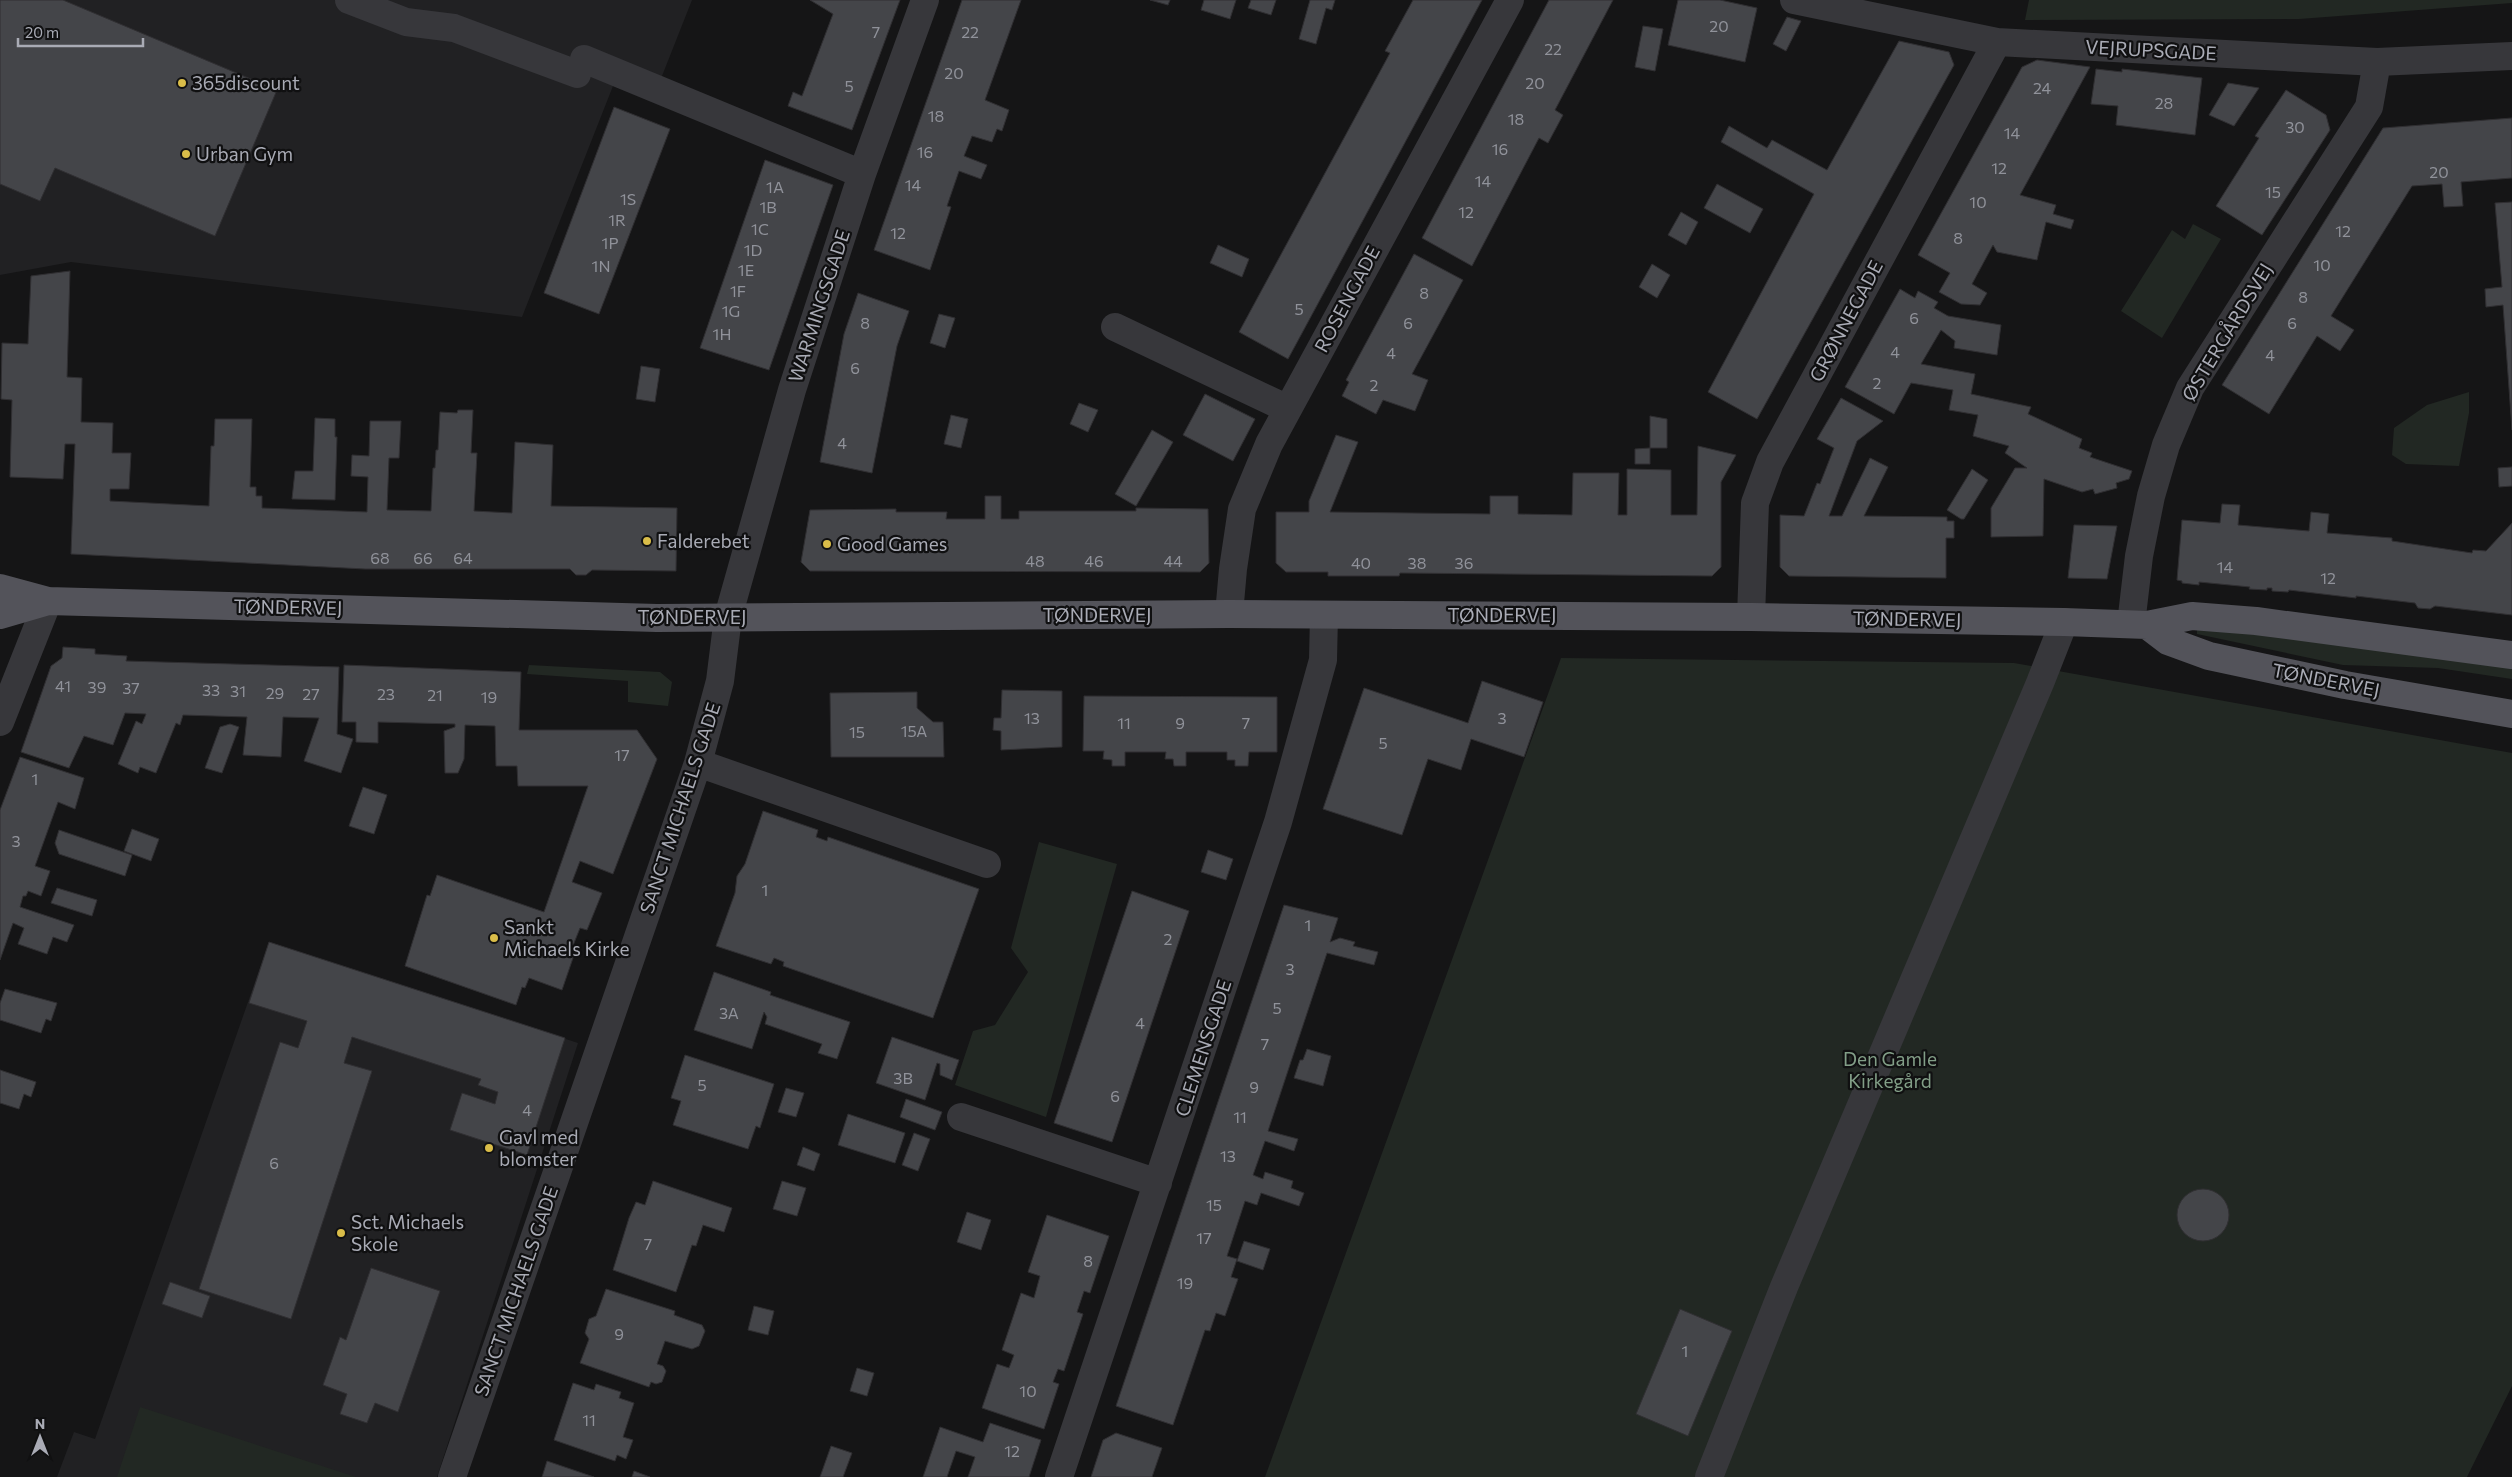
<svg xmlns="http://www.w3.org/2000/svg" width="2512" height="1477" font-family="Commissioner,sans-serif">
<style>
.built{fill:#212123}
.green{fill:#222823}
.building{fill:#444549;stroke:#302f32}
.lines{fill:none;stroke-linecap:round;stroke-linejoin:round}
.minor{stroke:#37373b;stroke-width:28}
.major{stroke:#53535a;stroke-width:28}
.poi-dot{fill:#dabd49;stroke:#101011;stroke-width:2}
.labels{text-anchor:middle;stroke-width:4.5;stroke-linejoin:round;paint-order:stroke}
.number-label{font-size:16px;fill:#90929a}
.street-label{font-size:19px;fill:#a9abb5;stroke:#101011}
.poi-label{font-size:19px;fill:#a9abb5;stroke:#101011;text-anchor:start}
.park-label{font-size:19px;fill:#829e87;stroke:#101011}
</style>
<rect width="100%" height="100%" fill="#151516"/>
<!-- built -->
<path class="built" d="M0,0H692L662,76L613,86L522,317L71,262L0,275Z
M269,942L578,1043L437,1477H57L74,1432L95,1439Z"/>
<!-- green -->
<path class="green" d="M2029,0H2512V3L2299,19L2025,20Z
M2193,224L2221,239L2162,338L2121,311L2172,230L2185,239Z
M2469,392V413L2459,466L2406,464L2392,455L2394,428L2427,405Z
M2197,629L2313,638L2512,668V679L2438,668L2343,665L2197,634Z
M1561,658L2014,663L2512,753V1386L2467,1477H1265Z
M529,665L660,672L672,682L668,706L628,702V681L527,674Z
M1039,842L1117,864L1046,1117L955,1085L973,1031L995,1025L1028,972L1011,948Z
M140,1407L356,1477H117Z"/>
<!-- building -->
<path class="building" d="M0,0H63L277,90L215,236L55,168L40,201L0,184Z
M810,0H900L852,130L788,106L793,92L802,96L833,14Z
M962,0H1021L985,100L1009,110L1002,131L997,129L992,142L972,136L964,156L987,165L981,179L959,171L947,206L951,207L930,270L874,250Z
M1150,0H1170L1168,5Z
M1204,0H1236L1230,19L1201,10Z
M1251,0H1276L1271,15L1248,8Z
M1310,0H1335L1332,10L1326,8L1316,44L1299,39Z
M1413,0H1482L1288,359L1239,332L1390,53L1385,51Z
M1549,0H1613L1555,110L1563,115L1548,143L1539,138L1472,266L1422,238Z
M1678,0H1720L1757,8L1745,62L1668,45Z
M1787,17L1801,21L1786,51L1773,44Z
M1643,26L1663,29L1655,71L1635,67Z
M1899,41L1949,52L1954,65L1757,419L1708,392L1814,194L1721,142L1729,126L1767,148L1772,140L1827,170Z
M2037,60L2090,67L2020,195L2056,205L2053,214L2074,220L2071,229L2046,222L2037,260L1997,252L1993,245L1972,284L1987,293L1980,305L1961,304L1939,292L1950,273L1918,255L2022,67Z
M2096,69L2122,72V69L2202,78L2195,135L2116,125L2118,106L2091,104Z
M2228,83L2259,88L2234,126L2209,115Z
M2286,90L2326,115L2330,130L2262,235L2216,206L2259,138L2255,136Z
M614,107L670,129L599,314L544,293Z
M2512,118V178L2461,182L2463,206L2444,207L2442,184L2412,186L2331,316L2354,330L2340,351L2317,336L2269,414L2222,385L2383,128Z
M765,160L833,185L769,370L700,348Z
M1717,184L1763,209L1750,233L1704,208Z
M2512,202V430L2503,305L2486,307L2485,289L2502,287L2495,203Z
M1681,212L1698,222L1686,245L1668,235Z
M1218,245L1249,259L1242,277L1210,263Z
M1414,254L1463,280L1412,374L1428,380L1415,411L1383,400L1376,414L1342,396L1349,382L1346,380Z
M1652,264L1670,275L1657,298L1639,287Z
M70,271L67,377L82,378L81,422L113,423L112,453H131L129,489H110V501L209,506L211,446H214L215,419H252L250,487H256V496H262V508L367,512L368,477L351,476L352,455L369,456L370,421H401L399,458H389L387,510L431,511L433,468H435L436,450H438L440,412L457,413L458,410H473L471,453H477L474,511L512,513L515,442L553,445L551,506L677,508L676,571L592,570L586,575H576L570,569H365L71,554L75,444H65L63,479L10,477L12,400L1,399L2,343L28,344L31,276Z
M1900,289L1915,298L1918,291L1938,302L1934,308L1948,316L2001,325L1997,355L1954,348L1955,341L1941,330L1921,364L1975,374L1971,394L2031,407L2028,414L2082,439L2079,448L2092,453L2090,457L2132,471L2129,479L2116,483L2117,488L2095,494L2093,489L2082,492L2044,479L2043,536L1991,537V508L2015,468H2027L2005,453L2009,446L1973,436L1978,415L1949,410L1953,390L1911,383L1894,414L1845,387Z
M858,293L909,311L897,346L872,473L820,462L844,334Z
M939,314L955,318L945,348L930,343Z
M641,366L660,369L655,402L636,399Z
M1205,394L1255,419L1233,461L1183,435Z
M1841,398L1883,421L1857,441L1829,516H1842L1870,458L1888,467L1864,516L1947,517V521H1954V538H1946V578L1789,576L1780,567V515L1804,516L1817,483L1820,484L1834,448L1817,439Z
M1079,403L1098,410L1088,432L1070,424Z
M951,415L968,419L961,448L944,444Z
M1650,416L1667,419V448H1650Z
M315,418L335,419V437H337L335,500L292,499L295,471H313Z
M1152,430L1173,442L1136,506L1115,494Z
M1336,435L1358,442L1330,512L1490,514V496H1518V514L1572,515L1573,473H1619L1618,515H1627V469L1671,470V515H1697L1698,446L1736,455L1721,482V567L1712,576L1400,573L1399,576H1328V572H1286L1276,563V512H1309V501Z
M1650,448V464H1635V449Z
M2512,467V486L2499,487L2498,468Z
M1972,469L1988,480L1964,519H1961L1947,510Z
M985,496H1001V519H1019V511H1136V508L1208,509L1209,563L1200,572L810,571L801,562L810,510L896,509V512H947L946,519H985Z
M2222,504L2240,505L2238,525L2309,531L2311,512L2329,514L2327,533L2392,538V541L2472,553L2473,550L2486,551L2512,523V615L2435,606L2430,609L2418,608L2415,603L2356,596V598L2289,590L2288,592L2272,591V588H2267V590L2249,589L2250,587L2199,582V585L2182,583V581L2177,580L2182,520L2220,523Z
M2074,525L2117,526L2107,579L2068,578Z
M63,647L95,649V654L127,656L126,661L339,667L337,734L353,739L341,773L304,761L319,718L283,717L281,757L243,755L247,717L183,715L180,725L176,723L156,773L140,767L138,773L118,764L136,721L142,724L146,714L125,713L113,745L84,736L69,768L21,752L51,666L62,658Z
M344,665L521,672L519,730H637L657,759L613,874L580,861L572,882L602,893L587,930L580,928L570,953L574,955L562,990L529,978L525,988L522,987L516,1005L405,966L427,895L430,896L437,875L544,912L588,786H518L517,766H496L495,726L465,725L464,759L458,773H445L444,731L455,727V724L378,722V743L356,742V722H342Z
M1482,681L1543,702L1524,757L1471,739L1461,770L1428,759L1402,835L1323,809L1364,688L1468,723Z
M1002,690L1062,691V747L1001,750V731L993,730L994,718H1001Z
M917,692V708L933,722H943L944,757H831L830,693Z
M1084,696L1277,697V752H1249L1248,766H1235V760H1227V752H1186V766H1174L1173,759H1165L1166,752H1125V766H1112V760L1103,759L1104,751H1083Z
M230,724L239,727L222,773L205,768L220,727Z
M20,757L84,778L75,809L58,802L35,866L50,871L41,896L28,891L26,896H23L20,907L74,925L67,942L53,937L47,954L18,944L24,928L13,923L0,960V810Z
M363,787L387,795L374,834L349,826Z
M763,811L818,830L816,837L827,841L828,837L979,889L933,1018L783,966L784,962L774,958L771,964L716,946L735,893L737,876L745,864Z
M132,829L159,839L151,861L124,851Z
M59,830L132,855L125,876L59,854L55,843Z
M1208,850L1233,859L1226,880L1201,872Z
M57,888L97,900L92,916L51,903Z
M1132,891L1189,911L1112,1142L1054,1123Z
M1284,905L1338,918L1330,942L1340,938L1355,942L1353,946L1378,952L1374,965L1327,953L1268,1131L1298,1139L1294,1151L1265,1141L1253,1175L1263,1179L1265,1172L1293,1181L1291,1188L1304,1193L1299,1206L1261,1193L1257,1205L1245,1201L1227,1256L1237,1259L1231,1277L1238,1279L1225,1316L1216,1313L1210,1331L1205,1330L1173,1425L1116,1406Z
M269,942L565,1038L527,1155L450,1130L462,1093L495,1104L498,1092L478,1085L481,1079L352,1037L344,1063L372,1071L291,1319L199,1289L280,1042L298,1048L307,1021L249,1003Z
M714,972L771,992L770,995L850,1022L837,1059L818,1053L822,1044L765,1024L767,1017L764,1012L752,1049L694,1030Z
M5,989L57,1003L51,1021L46,1019L41,1033L0,1020V1003Z
M892,1037L959,1060L952,1080L940,1075V1064L937,1063L925,1100L876,1083Z
M1307,1049L1331,1056L1323,1086L1294,1078L1300,1060H1303Z
M685,1055L774,1084L760,1128L756,1126L748,1149L673,1125L681,1101L671,1098Z
M0,1070L36,1082L31,1097L24,1094L19,1109L0,1103Z
M786,1088L804,1093L796,1117L778,1112Z
M906,1099L942,1112L935,1130L900,1117Z
M848,1114L905,1133L895,1163L838,1145Z
M914,1133L930,1139L918,1171L902,1165Z
M803,1147L820,1154L814,1171L797,1165Z
M653,1181L732,1208L724,1232L703,1225L696,1246L692,1245L676,1292L613,1270L629,1218L636,1202L645,1205Z
M782,1181L806,1188L797,1216L773,1209Z
M2177 1215a26 26 0 1 1 52 0a26 26 0 1 1-52 0Z
M967,1212L991,1220L981,1250L957,1242Z
M1047,1215L1109,1236L1090,1293L1084,1291L1077,1312L1083,1314L1064,1371L1058,1369L1053,1382L1059,1384L1044,1429L982,1408L997,1364L1009,1368L1014,1355L1002,1350L1021,1293L1034,1298L1040,1276L1028,1272Z
M1244,1241L1270,1249L1263,1270L1237,1261Z
M371,1268L440,1291L398,1412L375,1403L367,1423L340,1414L347,1394L323,1385L340,1337L346,1340Z
M170,1282L210,1296L202,1318L162,1304Z
M606,1289L675,1311L674,1315L702,1325L705,1331L699,1346L692,1349L665,1341L657,1364L663,1366L666,1371L662,1382L656,1384L651,1382L649,1387L580,1363L589,1339L585,1333L589,1319L596,1316Z
M754,1306L774,1311L768,1335L748,1330Z
M1680,1309L1732,1331L1688,1436L1636,1414Z
M857,1368L874,1373L867,1396L850,1391Z
M573,1383L594,1390L596,1384L621,1392L619,1398L634,1403L623,1437L633,1440L626,1459L617,1455L615,1461L554,1440Z
M990,1423L1041,1440L1029,1477H968L975,1457L956,1451L947,1477H923L940,1427L983,1442Z
M1116,1433L1162,1448L1152,1477H1091L1103,1440Z
M831,1446L852,1453L843,1477H820Z
M547,1461L594,1477H542Z
M634,1471L650,1477H632Z"/>
<g class="lines">
<!-- minor -->
<path class="minor" d="M349,0L406,22L454,28L577,74
M1794,0L1997,42L2377,62L2512,56
M584,59L862,174
M1115,327L1288,409
M1229,614L1233,569L1242,509L1269,444L1510,0
M1751,617L1755,503L1770,462L1997,42
M2131,624L2139,556L2151,496L2166,445L2190,388L2369,107L2377,62
M0,722L48,601
M698,763L987,864
M961,1117L1158,1183
M452,1477L698,763L720,681L728,617L792,390L862,174L925,0
M1059,1477L1278,822L1323,660L1324,615
M1709,1477L1784,1287L2040,683L2064,622"/>
<!-- major -->
<path class="major" d="M0,588L48,601L657,618L1229,614L1751,617L2064,622L2147,625L2192,616L2256,621L2512,655
M0,615L48,601
M2147,625L2168,641L2209,656L2345,685L2512,714"/>
</g>
<!-- markers -->
<g class="poi-dot">
<circle cx="182" cy="83" r="5"/>
<circle cx="186" cy="154" r="5"/>
<circle cx="647" cy="541" r="5"/>
<circle cx="827" cy="544" r="5"/>
<circle cx="494" cy="938" r="5"/>
<circle cx="489" cy="1148" r="5"/>
<circle cx="341" cy="1233" r="5"/>
</g>
<g class="labels">
<!-- number labels -->
<g class="number-label">
<text x="1719" y="32">20</text>
<text x="876" y="38">7</text>
<text x="970" y="38">22</text>
<text x="1553" y="55">22</text>
<text x="954" y="79">20</text>
<text x="1535" y="89">20</text>
<text x="849" y="92">5</text>
<text x="2042" y="94">24</text>
<text x="2164" y="109">28</text>
<text x="936" y="122">18</text>
<text x="1516" y="125">18</text>
<text x="2295" y="133">30</text>
<text x="2012" y="139">14</text>
<text x="1500" y="155">16</text>
<text x="925" y="158">16</text>
<text x="1999" y="174">12</text>
<text x="2439" y="178">20</text>
<text x="1483" y="187">14</text>
<text x="913" y="191">14</text>
<text x="775" y="193">1A</text>
<text x="2273" y="198">15</text>
<text x="628" y="205">1S</text>
<text x="1978" y="208">10</text>
<text x="768" y="213">1B</text>
<text x="1466" y="218">12</text>
<text x="617" y="226">1R</text>
<text x="760" y="235">1C</text>
<text x="2343" y="237">12</text>
<text x="898" y="239">12</text>
<text x="1958" y="244">8</text>
<text x="610" y="249">1P</text>
<text x="753" y="256">1D</text>
<text x="2322" y="271">10</text>
<text x="601" y="272">1N</text>
<text x="746" y="276">1E</text>
<text x="738" y="297">1F</text>
<text x="1424" y="299">8</text>
<text x="2303" y="303">8</text>
<text x="1299" y="315">5</text>
<text x="731" y="317">1G</text>
<text x="1914" y="324">6</text>
<text x="865" y="329">8</text>
<text x="1408" y="329">6</text>
<text x="2292" y="329">6</text>
<text x="722" y="340">1H</text>
<text x="1895" y="358">4</text>
<text x="1391" y="359">4</text>
<text x="2270" y="361">4</text>
<text x="855" y="374">6</text>
<text x="1877" y="389">2</text>
<text x="1374" y="391">2</text>
<text x="842" y="449">4</text>
<text x="380" y="564">68</text>
<text x="423" y="564">66</text>
<text x="463" y="564">64</text>
<text x="1035" y="567">48</text>
<text x="1094" y="567">46</text>
<text x="1173" y="567">44</text>
<text x="1361" y="569">40</text>
<text x="1417" y="569">38</text>
<text x="1464" y="569">36</text>
<text x="2225" y="573">14</text>
<text x="2328" y="584">12</text>
<text x="63" y="692">41</text>
<text x="97" y="693">39</text>
<text x="131" y="694">37</text>
<text x="211" y="696">33</text>
<text x="238" y="697">31</text>
<text x="275" y="699">29</text>
<text x="311" y="700">27</text>
<text x="386" y="700">23</text>
<text x="435" y="701">21</text>
<text x="489" y="703">19</text>
<text x="1032" y="724">13</text>
<text x="1502" y="724">3</text>
<text x="1124" y="729">11</text>
<text x="1180" y="729">9</text>
<text x="1246" y="729">7</text>
<text x="914" y="737">15A</text>
<text x="857" y="738">15</text>
<text x="1383" y="749">5</text>
<text x="622" y="761">17</text>
<text x="35" y="785">1</text>
<text x="16" y="847">3</text>
<text x="765" y="896">1</text>
<text x="1308" y="931">1</text>
<text x="1168" y="945">2</text>
<text x="1290" y="975">3</text>
<text x="1277" y="1014">5</text>
<text x="729" y="1019">3A</text>
<text x="1140" y="1029">4</text>
<text x="1265" y="1050">7</text>
<text x="903" y="1084">3B</text>
<text x="702" y="1091">5</text>
<text x="1254" y="1093">9</text>
<text x="1115" y="1102">6</text>
<text x="527" y="1116">4</text>
<text x="1240" y="1123">11</text>
<text x="1228" y="1162">13</text>
<text x="274" y="1169">6</text>
<text x="1214" y="1211">15</text>
<text x="1204" y="1244">17</text>
<text x="648" y="1250">7</text>
<text x="1088" y="1267">8</text>
<text x="1185" y="1289">19</text>
<text x="619" y="1340">9</text>
<text x="1685" y="1357">1</text>
<text x="1028" y="1397">10</text>
<text x="589" y="1426">11</text>
<text x="1012" y="1457">12</text>
</g>
<!-- street labels -->
<g class="street-label">
<text transform="translate(2151 50) rotate(3)" y="7">VEJRUPSGADE</text>
<text transform="translate(1347 299) rotate(-62)" y="7">ROSENGADE</text>
<text transform="translate(819 306) rotate(-72)" y="7">WARMINGSGADE</text>
<text transform="translate(1846 321) rotate(-62)" y="7">GRØNNEGADE</text>
<text transform="translate(2227 332) rotate(-59)" y="7">ØSTERGÅRDSVEJ</text>
<text transform="translate(288 607) rotate(1)" y="7">TØNDERVEJ</text>
<text x="1097" y="622">TØNDERVEJ</text>
<text x="1502" y="622">TØNDERVEJ</text>
<text x="692" y="624">TØNDERVEJ</text>
<text transform="translate(1907 619) rotate(1)" y="7">TØNDERVEJ</text>
<text transform="translate(2326 680) rotate(11)" y="7">TØNDERVEJ</text>
<text transform="translate(680 808) rotate(-72)" y="7">SANCT MICHAELS GADE</text>
<text transform="translate(1203 1048) rotate(-72)" y="7">CLEMENSGADE</text>
<text transform="translate(516 1291) rotate(-71)" y="7">SANCT MICHAELS GADE</text>
</g>
<!-- poi labels -->
<g class="poi-label">
<text x="192" y="90">365discount</text>
<text x="196" y="161">Urban Gym</text>
<text x="657" y="548">Falderebet</text>
<text x="837" y="551">Good Games</text>
<text x="504" y="934">Sankt<tspan x="504" dy="22">Michaels Kirke</tspan></text>
<text x="499" y="1144">Gavl med<tspan x="499" dy="22">blomster</tspan></text>
<text x="351" y="1229">Sct. Michaels<tspan x="351" dy="22">Skole</tspan></text>
</g>
<!-- park labels -->
<g class="park-label">
<text x="1890" y="1066">Den Gamle<tspan x="1890" dy="22">Kirkegård</tspan></text>
</g>
</g>
<!-- north arrow -->
<g transform="translate(40 1437)" stroke="#101011" stroke-width="4" paint-order="stroke">
<path d="M0-4L9 19L0 12L-9 19Z" fill="#a9abb5"/>
<text y="-8" font-size="14" font-weight="bold" text-anchor="middle" fill="#a9abb5">N</text>
</g>
<!-- scale -->
<path d="M18 38v8h125v-8" fill="none" stroke="#a9abb5" stroke-width="2.5"/>
<text x="25" y="38" font-size="15" fill="#a9abb5" stroke="#101011" stroke-width="4" paint-order="stroke">20 m</text>
</svg>
